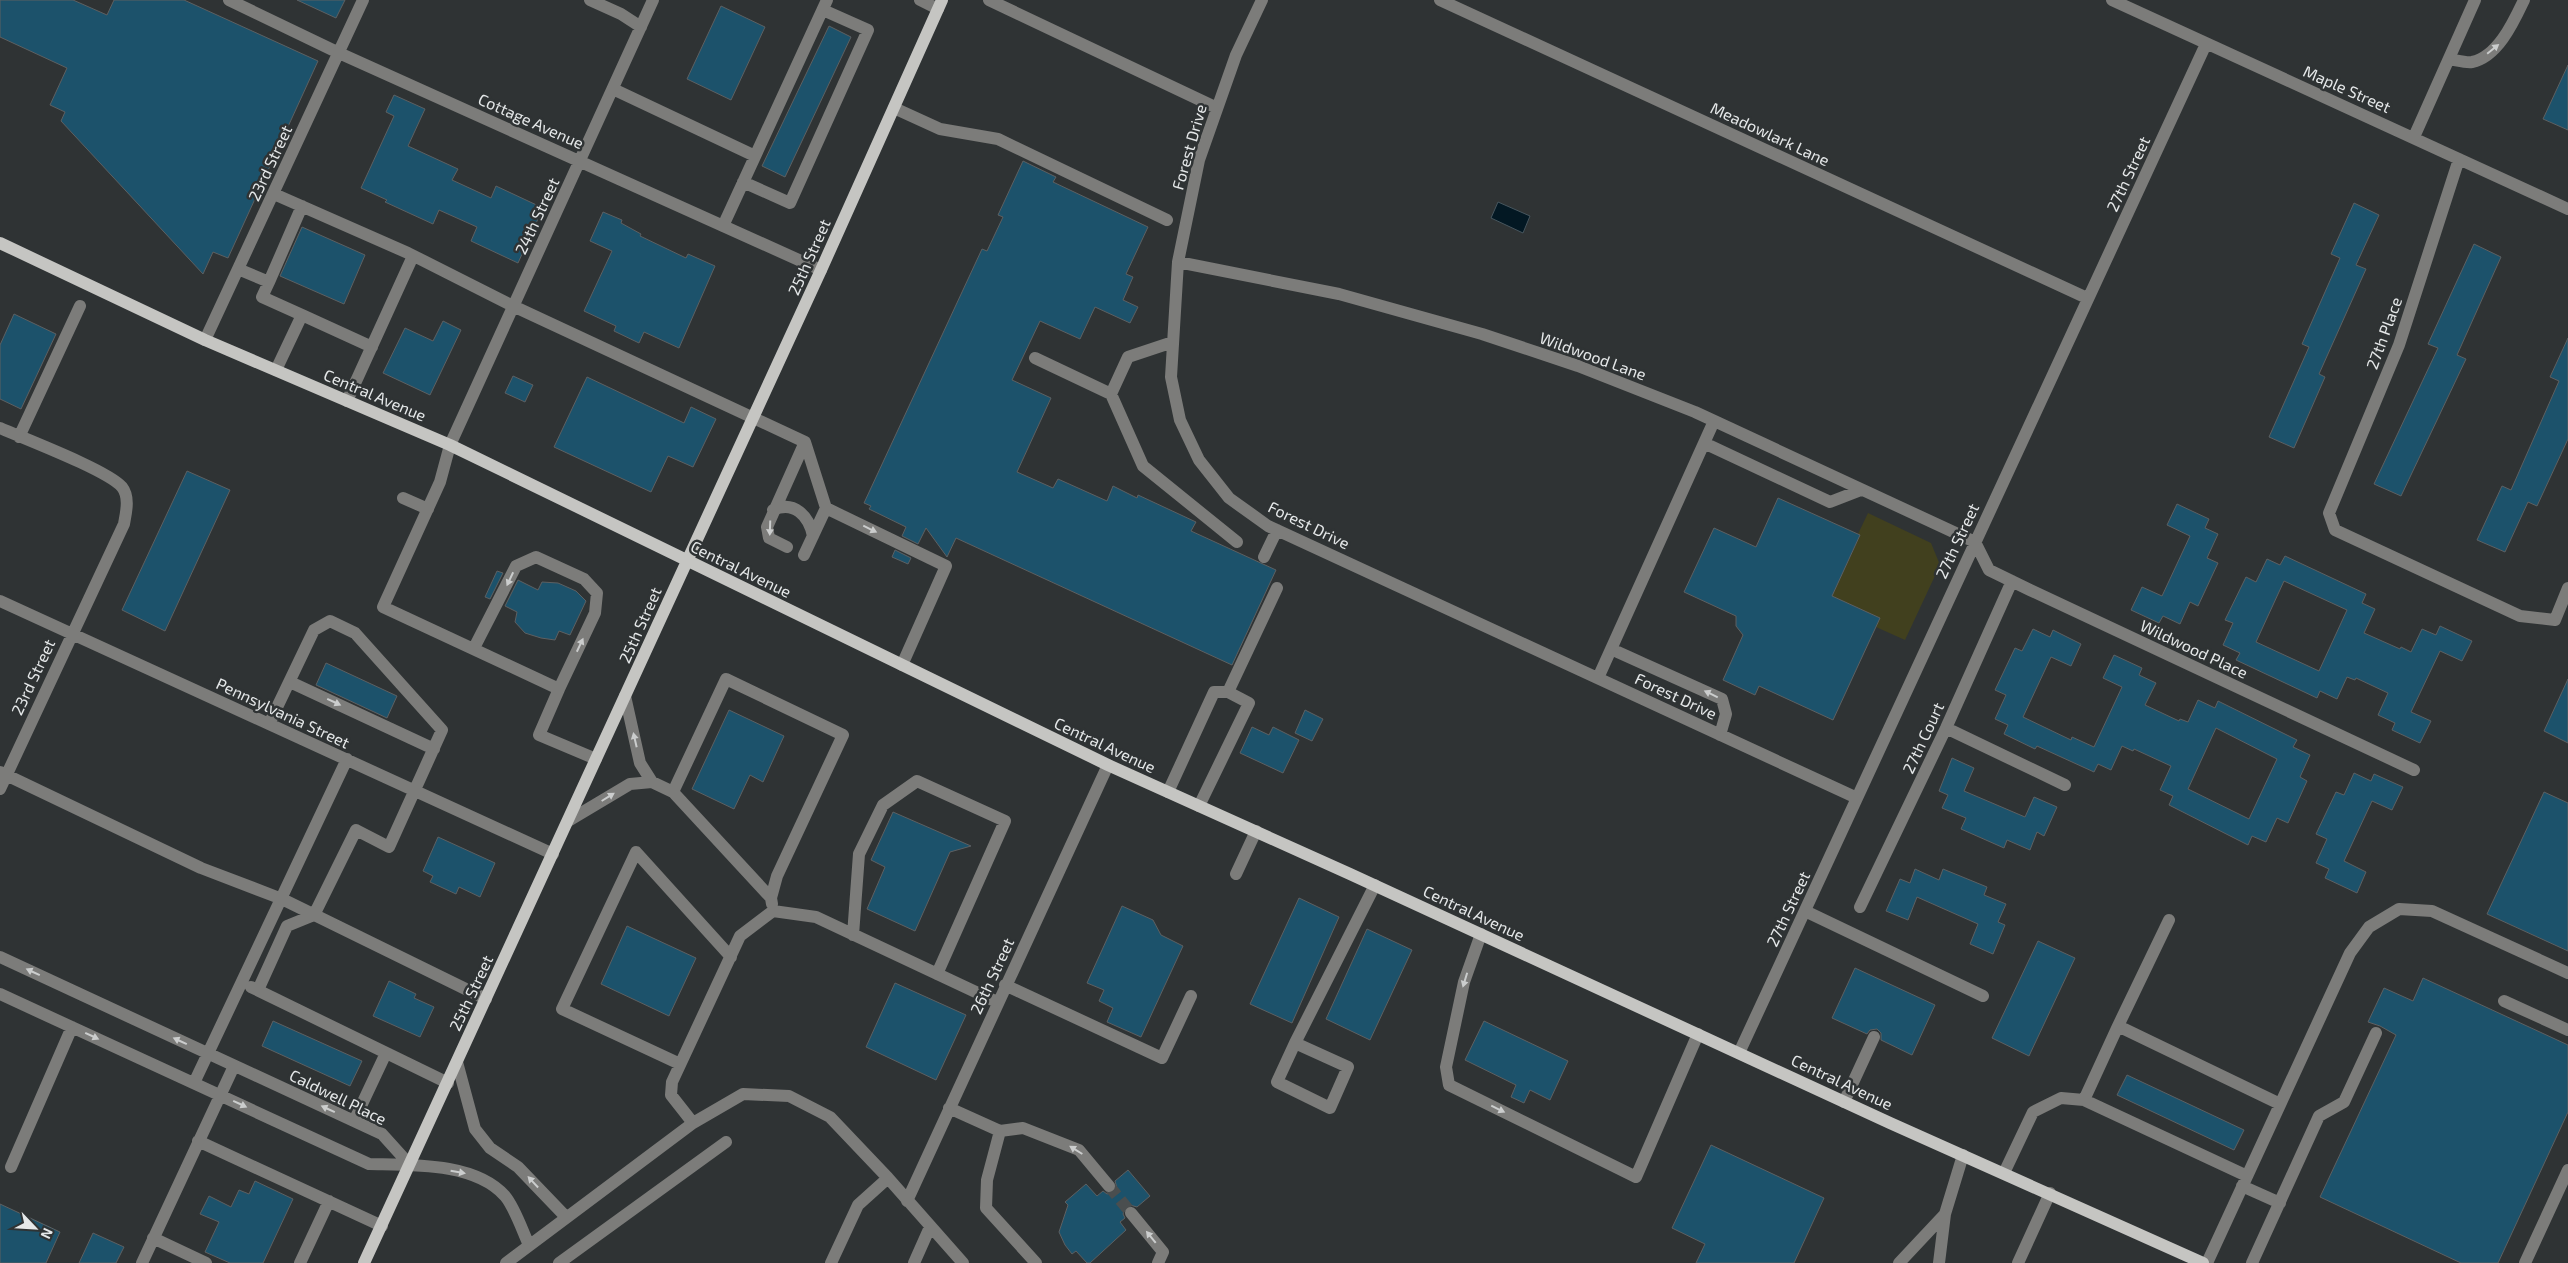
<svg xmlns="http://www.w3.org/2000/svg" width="2568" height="1263" font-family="'Exo 2',sans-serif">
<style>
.green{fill:#41401e}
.water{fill:#031823;stroke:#47565e}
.building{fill:#1c526b;stroke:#5d6062;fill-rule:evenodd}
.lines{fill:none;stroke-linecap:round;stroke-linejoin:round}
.minor-tunnel{stroke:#4a4e4f;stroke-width:12;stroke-dasharray:12 6;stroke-linecap:butt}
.minor{stroke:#7c7c7a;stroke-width:12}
.major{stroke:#c5c5c2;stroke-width:12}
.oneway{fill:#cbcdcd}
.labels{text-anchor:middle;stroke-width:5;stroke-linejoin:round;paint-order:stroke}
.street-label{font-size:16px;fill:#e5e8e9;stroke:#2f3334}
</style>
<rect width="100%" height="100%" fill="#2f3334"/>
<!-- green -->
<path class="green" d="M1868,513L1931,543L1940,565L1905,640L1876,627L1880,618L1832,596L1860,536L1858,534Z"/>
<!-- water -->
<path class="water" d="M1498,202L1530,216L1523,233L1491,218Z"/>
<!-- building -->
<path class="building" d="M0,0H73L107,15L114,0H184L318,61L228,258L213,252L203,274L61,121L65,112L50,105L67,68L0,37Z
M297,0H345L336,18Z
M721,6L765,27L731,100L687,79Z
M829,26L851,37L785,177L762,166Z
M2568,65V130L2543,119Z
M394,95L425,109L408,146L458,169L452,180L491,198L496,186L543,208L518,263L471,241L477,227L439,210L433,224L385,202L387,200L361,188L394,116L386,112Z
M1023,161L1056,177L1053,182L1148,227L1126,274L1133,277L1123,300L1138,307L1130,323L1095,307L1080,339L1040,321L1012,380L1051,398L1017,472L1053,488L1058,479L1107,501L1113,486L1137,498L1138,495L1196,522L1191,531L1276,570L1232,665L956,538L947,557L926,528L918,544L902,536L906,527L869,509L871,506L864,503L982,249L987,251L1003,217L998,215Z
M2354,203L2379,215L2356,265L2366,269L2319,374L2325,377L2294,448L2269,437L2309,347L2302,344L2340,258L2331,254Z
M603,212L622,220L621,223L641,234L640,236L686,258L688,254L715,266L679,348L644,332L639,343L614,331L616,326L584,311L612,251L590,241Z
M302,227L365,255L344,304L280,276Z
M2474,244L2501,257L2457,355L2466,359L2401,496L2374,484L2438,348L2428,344Z
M14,314L56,334L21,409L0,399V345Z
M443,321L461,330L430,395L383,373L405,328L433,341Z
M2568,338V439L2537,506L2528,502L2505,552L2477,540L2502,486L2511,490L2559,381L2550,377Z
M513,376L533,385L525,402L505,393Z
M587,377L684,423L691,407L716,419L693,467L668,456L651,492L554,447Z
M187,471L230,490L165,631L122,610Z
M1778,498L1860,535L1832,596L1880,618L1833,720L1759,686L1755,695L1723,680L1743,635L1736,626V616L1684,592L1714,528L1756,547Z
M2177,504L2209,519L2205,528L2218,534L2207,558L2218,563L2198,606L2190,602L2180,624L2163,616L2159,623L2131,610L2142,587L2162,596L2190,536L2167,525Z
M895,550L911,558L908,564L892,557Z
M2285,556L2366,594L2362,603L2375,609L2364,633L2400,649L2401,647L2411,652L2422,629L2436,635L2440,626L2472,641L2462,661L2440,651L2411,712L2431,721L2420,743L2392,730L2395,723L2378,715L2388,693L2356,678L2355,680L2347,677L2337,699L2320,691L2317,698L2236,660L2240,653L2223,645L2233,623L2225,620L2246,577L2256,582L2267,559L2280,565ZM2284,581L2347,610L2319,671L2256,642Z
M497,571L503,573L490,599L485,597Z
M518,580L538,590L542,582L558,583L576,591L586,601L570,635L559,631L555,640L541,638L525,633L515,622L517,612L505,606Z
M2033,629L2050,637L2053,630L2081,644L2071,666L2051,657L2023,717L2071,740L2072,737L2094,747L2122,687L2103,678L2114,655L2142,668L2139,675L2156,683L2145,705L2179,721L2180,719L2188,722L2198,700L2215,708L2218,701L2297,740L2293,747L2310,755L2300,777L2307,781L2288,823L2277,818L2266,842L2252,836L2248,845L2169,805L2173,796L2160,790L2171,766L2134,749L2133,751L2122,746L2111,770L2098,764L2094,772L2037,746L2035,749L2004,734L2008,725L1995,719L2006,695L1995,690L2015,648L2022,651ZM2216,728L2277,759L2249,819L2188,789Z
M326,663L397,696L387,718L316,685Z
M2568,679V743L2544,731Z
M729,710L784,736L763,782L750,775L734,809L692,789Z
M1305,710L1323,719L1312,741L1295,733Z
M1252,727L1269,735L1273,727L1299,740L1283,773L1240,753Z
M1952,758L1974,768L1964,791L2025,817L2034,797L2057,807L2044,836L2037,832L2030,850L2007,840L2004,848L1961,829L1966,818L1942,808L1948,795L1939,791Z
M2354,773L2371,781L2374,774L2403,787L2392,810L2372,801L2344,861L2366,872L2357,893L2325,878L2329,869L2316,863L2327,839L2316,834L2336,792L2344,795Z
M2544,792L2568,803V951L2487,914Z
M893,812L971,846L950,852L915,931L867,909L885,867L871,860Z
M438,837L495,863L480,897L459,887L456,894L430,882L433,876L423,871Z
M1915,869L1939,880L1943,869L1987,887L1984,895L2006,904L1998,922L2005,925L1993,954L1970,944L1978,924L1917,897L1908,920L1886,911L1900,879L1910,883Z
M1299,898L1339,917L1292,1023L1250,1004Z
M1122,906L1153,920L1161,935L1183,946L1141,1037L1107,1022L1113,1008L1099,1001L1104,990L1087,983Z
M627,926L696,958L669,1016L601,984Z
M1367,929L1412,950L1370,1040L1326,1019Z
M2038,941L2075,958L2029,1056L1992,1038Z
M1855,968L1935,1005L1912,1055L1881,1040V1033L1877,1029L1870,1030L1867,1034L1832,1018Z
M2423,978L2568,1045V1112L2498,1263H2461L2320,1197L2396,1035L2380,1026L2368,1022L2384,988L2413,1001Z
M389,981L416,994L414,998L434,1007L420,1037L373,1016Z
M895,983L966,1015L936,1080L866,1047Z
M273,1021L362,1061L350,1086L262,1046Z
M1484,1021L1568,1061L1550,1100L1530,1090L1524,1103L1511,1097L1516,1085L1465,1060Z
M2127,1075L2244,1130L2234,1150L2117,1095Z
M1711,1145L1824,1198L1794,1263H1696L1705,1244L1672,1228Z
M1128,1170L1150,1196L1137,1207L1130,1205L1126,1207L1123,1214L1125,1218L1120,1222L1126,1230L1090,1263H1087L1076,1251L1072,1254L1065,1245L1059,1232L1068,1205L1065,1202L1086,1184L1097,1196L1103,1191L1107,1194L1114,1192L1117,1188L1115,1181Z
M255,1181L293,1199L263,1263H230L205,1252L219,1222L200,1214L209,1196L231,1207L239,1190L249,1194Z
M0,1204L60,1232L46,1263H0Z
M93,1233L124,1247L116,1263H79Z"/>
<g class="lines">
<!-- minor-tunnel -->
<path class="minor-tunnel" d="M1109,1186L1131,1213"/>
<!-- minor -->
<path class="minor" d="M229,0L339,53L821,270
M590,0L621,14L641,27
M920,0L938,9
M989,0L1217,108
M1262,0L1236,55L1199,160L1178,262L1171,377L1180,420L1199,460L1229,498L1268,526L1857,798
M1440,0L2087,298
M2112,0L2568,209
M2449,59C2456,60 2466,63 2472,62C2498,57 2514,21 2524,0
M613,89L755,156
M894,108L940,129L998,139L1167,220
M2414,137L2475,0
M2459,159L2399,345L2329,513L2335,530L2520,616L2555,620L2568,588
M743,182L790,203L868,30L823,10
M274,194L408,253L513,306L805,442L767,527L769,538L787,547
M723,226L827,0
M1178,262L1339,294L1482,334L1578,366L1695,412L1975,542L1989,570L2030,590L2414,770
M238,269L269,282L302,206
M269,282L262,297L302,315L276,370
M302,315L372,347
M205,340L363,0
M1173,342L1128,357L1111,394L1143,466L1237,542
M1035,358L1111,394
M347,401L413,256
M0,428C25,439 107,470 122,487C130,497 126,513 124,524L0,789
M19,437L80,306
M1704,443L1830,502L1861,490
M403,498L428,509
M826,508L946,566L902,665
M773,510C794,500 809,516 813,536
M804,555L826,508L805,442
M1264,557L1277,530
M0,601L553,854
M474,648L516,566L536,557L584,579L597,593L595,613L559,689
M1611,649L1722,699L1726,714L1720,735
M1598,678L1714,421
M290,682L434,749
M625,696L640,763L652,782
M1946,728L2065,785
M596,759L539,735L559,689L383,607L440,482L450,445L653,0
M0,772L201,868L282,899L486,999
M673,792L726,679L843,735L777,876L771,898
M1168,792L1214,692H1228L1277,588
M1199,806L1249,703L1228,692
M568,821L630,784L652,782L673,792L771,898L772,904
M1236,874L1256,831
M1860,907L1946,728L2012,581
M1805,911L1983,996
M1481,934L1464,982L1446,1067L1449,1085L1636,1177L1698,1034
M853,935L859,854L883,805L917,781L1005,821L937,974
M0,957L382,1134L410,1165
M1005,985L1162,1058L1191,996
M251,987L448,1083
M258,990L287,926L314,915L356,830L389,847L442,730L355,633L330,621L314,630L269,724
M0,994L369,1164C410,1165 475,1162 505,1196C515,1208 522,1230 529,1245
M2504,1001L2568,1030
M2118,1026L2169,920
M1295,1043L1348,1067L1330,1108L1277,1082L1295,1043L1375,885
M1739,1053L2206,44
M457,1062L475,1129L490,1148L518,1167L566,1217
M680,1064L562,1009L636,852L731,957
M194,1083L347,759
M2084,1100L2247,1176
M1844,1102L1874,1037
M949,1108L1000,1131L987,1180L986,1208L1036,1263
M354,1121L386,1053
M693,1123L671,1095L672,1082L740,936L773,911L816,917L997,1002
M1000,1131L1023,1128L1079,1150L1109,1186
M198,1141L382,1226
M11,1167L72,1027
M2004,1173L2033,1112L2061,1098L2084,1100L2118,1026L2280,1104
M2242,1186L2280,1203
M907,1201L1108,765
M1131,1213L1163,1252L1158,1263
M153,1238L206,1263
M142,1263L234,1066
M300,1263L329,1201
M506,1263L693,1123L743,1094L789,1096L830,1117L888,1178L963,1263
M559,1263L726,1142
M831,1263L858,1205L888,1178
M914,1263L930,1227
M1899,1263L1945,1214
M1939,1263L1945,1214L1963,1155
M2018,1263L2050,1193
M2207,1263L2350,953L2369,927L2399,909L2432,911L2568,973
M2252,1263L2319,1116L2344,1102L2376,1033
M2525,1263L2568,1170"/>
<!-- major -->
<path class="major" d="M0,243L205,340L450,445L1108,765L1350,874L1890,1123L2203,1263
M364,1263L821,270L942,0"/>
</g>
<!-- one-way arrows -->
<defs><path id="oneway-solid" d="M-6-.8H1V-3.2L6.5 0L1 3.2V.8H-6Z" transform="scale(1.25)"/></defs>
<g class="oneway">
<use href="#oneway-solid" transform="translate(2493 49) rotate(-39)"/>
<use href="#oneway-solid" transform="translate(770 528) rotate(92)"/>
<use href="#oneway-solid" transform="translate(870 529) rotate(26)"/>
<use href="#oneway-solid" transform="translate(510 579) rotate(115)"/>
<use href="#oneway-solid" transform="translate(580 645) rotate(-65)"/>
<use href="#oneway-solid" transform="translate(1711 694) rotate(-154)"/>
<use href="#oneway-solid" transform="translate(334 702) rotate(25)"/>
<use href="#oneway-solid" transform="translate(635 740) rotate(-103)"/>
<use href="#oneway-solid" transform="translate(608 797) rotate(-32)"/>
<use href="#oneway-solid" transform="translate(33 972) rotate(-155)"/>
<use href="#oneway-solid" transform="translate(1465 980) rotate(107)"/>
<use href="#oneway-solid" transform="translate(92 1036) rotate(25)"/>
<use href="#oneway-solid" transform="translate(180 1041) rotate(-155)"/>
<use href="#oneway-solid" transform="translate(240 1104) rotate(25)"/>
<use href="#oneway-solid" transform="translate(328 1109) rotate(-155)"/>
<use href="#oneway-solid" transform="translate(1498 1109) rotate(26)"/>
<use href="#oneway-solid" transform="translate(1076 1150) rotate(-148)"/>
<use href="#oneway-solid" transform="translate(458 1172) rotate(10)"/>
<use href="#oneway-solid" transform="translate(533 1182) rotate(-133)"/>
<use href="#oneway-solid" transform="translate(1151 1237) rotate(-129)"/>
</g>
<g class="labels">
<!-- street labels -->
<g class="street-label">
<text transform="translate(2347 89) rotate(24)" y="6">Maple Street</text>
<text transform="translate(531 121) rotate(24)" y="6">Cottage Avenue</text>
<text transform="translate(1770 134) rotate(25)" y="6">Meadowlark Lane</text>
<text transform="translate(1189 147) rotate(-74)" y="6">Forest Drive</text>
<text transform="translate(270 163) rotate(-65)" y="6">23rd Street</text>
<text transform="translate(2128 174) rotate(-65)" y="6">27th Street</text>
<text transform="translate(537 216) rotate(-65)" y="6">24th Street</text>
<text transform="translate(809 257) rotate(-66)" y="6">25th Street</text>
<text transform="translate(2384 333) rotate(-70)" y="6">27th Place</text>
<text transform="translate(1593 356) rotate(20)" y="6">Wildwood Lane</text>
<text transform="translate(375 395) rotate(23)" y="6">Central Avenue</text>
<text transform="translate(1309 525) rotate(26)" y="6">Forest Drive</text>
<text transform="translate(1957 541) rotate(-65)" y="6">27th Street</text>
<text transform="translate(741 569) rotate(26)" y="6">Central Avenue</text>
<text transform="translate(640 625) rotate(-66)" y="6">25th Street</text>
<text transform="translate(2194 649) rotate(25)" y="6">Wildwood Place</text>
<text transform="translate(33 677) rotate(-65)" y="6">23rd Street</text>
<text transform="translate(1676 696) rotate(25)" y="6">Forest Drive</text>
<text transform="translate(283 713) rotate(25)" y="6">Pennsylvania Street</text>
<text transform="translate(1923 738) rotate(-65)" y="6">27th Court</text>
<text transform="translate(1105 745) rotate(25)" y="6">Central Avenue</text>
<text transform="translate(1788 909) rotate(-65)" y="6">27th Street</text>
<text transform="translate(1474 913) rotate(25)" y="6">Central Avenue</text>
<text transform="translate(992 976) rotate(-65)" y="6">26th Street</text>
<text transform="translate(471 993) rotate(-65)" y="6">25th Street</text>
<text transform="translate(1842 1082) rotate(25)" y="6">Central Avenue</text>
<text transform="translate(338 1097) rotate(26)" y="6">Caldwell Place</text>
</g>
</g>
<!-- north arrow -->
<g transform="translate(35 1228) rotate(115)" stroke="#2f3334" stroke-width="4" paint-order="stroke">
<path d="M0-4L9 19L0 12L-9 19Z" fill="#e5e8e9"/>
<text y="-8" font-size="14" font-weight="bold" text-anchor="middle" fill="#e5e8e9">N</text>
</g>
</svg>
